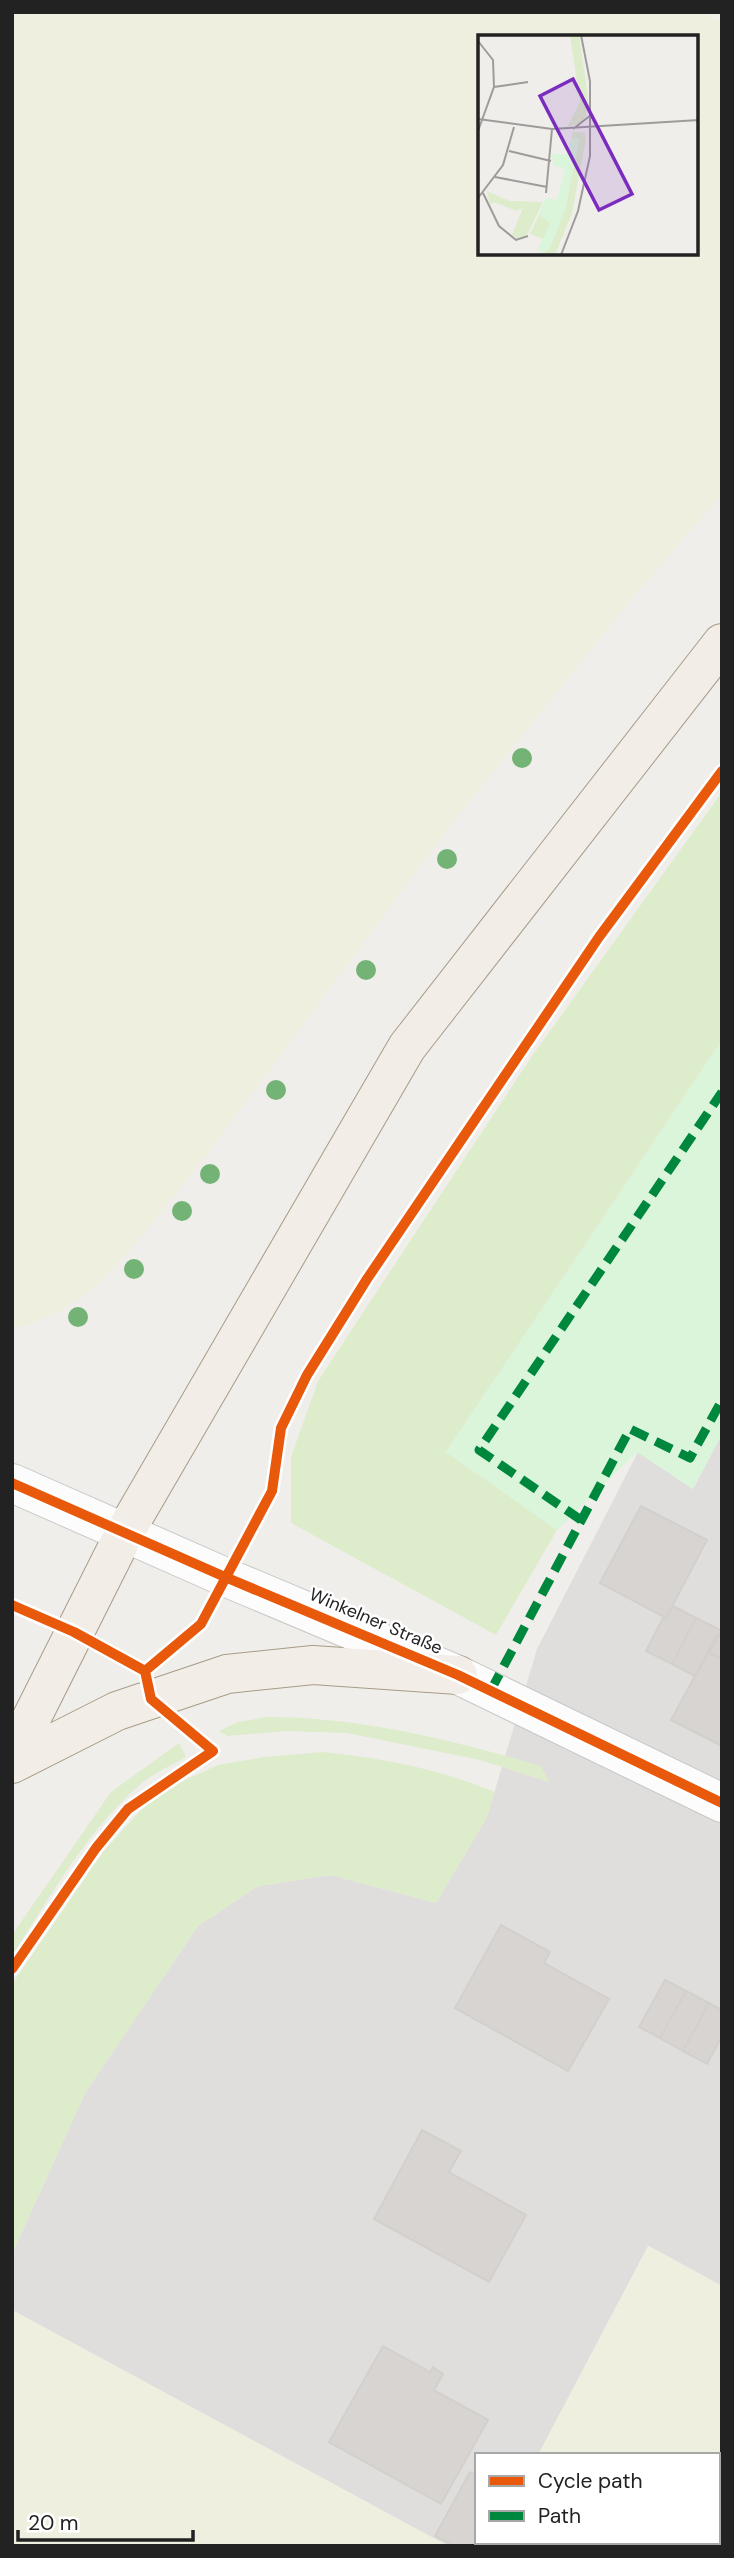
<svg xmlns="http://www.w3.org/2000/svg" width="734" height="2558" font-family="'DM Sans',sans-serif">
  <style>
    .residential { fill: #dfdedc }
    .farmland { fill: #efefdf; fill-rule: evenodd }
    .grass { fill: #ddeccb }
    .park { fill: #daf5da }
    .building { fill: #d7d4d2; stroke: #d3d0cc; stroke-width: 2 }
    .lines { fill: none; stroke-linecap: round; stroke-linejoin: round }
    .minor-casing { stroke: #c9c8c7; stroke-width: 40 }
    .major-casing { stroke: #a79c86; stroke-width: 40 }
    .minor { stroke: #fdfcfc; stroke-width: 38 }
    .major { stroke: #f3ede7; stroke-width: 38 }
    .quiet { stroke: #00873e; stroke-width: 9; stroke-dasharray: 18 9; stroke-linecap: butt }
    .cycleway-casing { stroke: #fff; stroke-width: 15 }
    .cycleway { stroke: #e8590c; stroke-width: 10 }
    .tree { fill: #73b476 }
    .labels { text-anchor: middle; stroke-width: 5; stroke-linejoin: round; paint-order: stroke }
    .street-label { font-size: 18px; fill: #222; stroke: #fff }
    .inset-road { fill: none; stroke: #9e9c9b; stroke-width: 2 }
    .view { fill: #7b2cbf; fill-opacity: 0.15; stroke: #7b2cbf; stroke-width: 3.5 }
    .inset-edge { fill: none; stroke: #222; stroke-width: 3.5 }
  </style>
  <rect width="100%" height="100%" fill="#f0eeeb"/>
  <path class="residential" d="M 722,1434 L 722,2286 L 648,2246 L 538,2455 L 477,2455 L 477,2542 L 492,2542 L 490,2546 L 448,2546 L 12,2310 L 12,2254 L 85,2093 L 198,1926 L 258,1886 L 331,1875 L 436,1903 L 487,1817 L 537,1649 L 638,1452 L 693,1489 Z"/>
  <path class="farmland" d="M 12,12 L 701,12 L 722,23 L 722,494 L 629,602 L 450,826 L 200,1164 L 128,1253 L 96,1287 L 59,1312 L 28,1325 L 12,1328 ZM 480,37 L 697,37 L 697,254 L 480,254 Z
    M 649,2246 L 722,2286 L 722,2546 L 490,2546 L 492,2542 L 718,2542 L 718,2455 L 538,2455 Z
    M 12,2310 L 448,2546 L 12,2546 Z"/>
  <path class="grass" d="M 722,792 L 722,1040 L 446,1452 L 557,1530 L 496,1635 L 291,1523 L 291,1457 L 318,1381 L 532,1056 Z
    M 267,1717 C 360,1717 453,1740 541,1766 L 549,1782 L 480,1760 L 347,1733 L 286,1731 L 227,1736 L 219,1731 L 238,1722 Z
    M 179,1743 L 186,1757 C 172,1765 156,1772 143,1782 C 89,1827 50,1897 12,1956 L 12,1935 L 111,1792 Z
    M 322,1752 C 383,1758 439,1769 495,1792 L 487,1817 L 436,1903 L 331,1875 L 258,1886 L 198,1926 L 85,2093 L 12,2254 L 12,1984 L 103,1852 L 142,1809 L 177,1784 L 218,1765 L 264,1757 Z"/>
  <path class="park" d="M 722,1040 L 722,1434 L 693,1489 L 637,1452 L 557,1530 L 446,1452 Z"/>
  <path class="building" d="M 641,1506 L 707,1540 L 666,1618 L 600,1583 Z
    M 673,1606 L 696,1618 L 672,1664 L 646,1651 L 664,1616 L 666,1618 Z
    M 696,1618 L 722,1631 L 695,1676 L 672,1664 Z
    M 717,1634 L 722,1636 L 722,1659 L 708,1652 Z
    M 708,1652 L 722,1659 L 722,1746 L 671,1720 Z
    M 501,1925 L 550,1952 L 544,1963 L 609,1999 L 568,2071 L 455,2008 Z
    M 665,1980 L 686,1991 L 660,2038 L 639,2027 Z
    M 686,1991 L 709,2003 L 683,2051 L 660,2038 Z
    M 709,2003 L 722,2010 L 722,2036 L 707,2064 L 683,2051 Z
    M 422,2130 L 461,2151 L 449,2172 L 526,2215 L 489,2282 L 374,2219 Z
    M 383,2346 L 430,2372 L 433,2367 L 443,2374 L 434,2390 L 488,2420 L 441,2504 L 329,2442 Z
    M 470,2472 L 477,2476 L 477,2542 L 489,2542 L 487,2546 L 454,2546 L 435,2536 Z"/>
  <g class="lines">
    <defs>
      <path id="minor" d="M 12,1483 L 225,1577 L 458,1675 L 722,1803"/>
      <path id="major" d="M 12,1757 L 125,1532 L 407,1047 L 722,643
        M 12,1764 L 117,1711 L 227,1674 L 313,1665 L 458,1675"/>
    </defs>
    <use href="#minor" class="minor-casing"/>
    <use href="#major" class="major-casing"/>
    <use href="#minor" class="minor"/>
    <use href="#major" class="major"/>
    <path class="quiet" d="M 581,1520 L 479,1450 L 722,1092
      M 491,1690 L 630,1429 L 690,1458 L 722,1400"/>
    <defs>
      <path id="cycleway" d="M 12,1483 L 225,1577 L 458,1675 L 722,1803
        M 12,1605 L 74,1632 L 145,1671
        M 12,1969 L 96,1848 L 128,1809 L 213,1751 L 151,1699 L 145,1671 L 201,1624 L 272,1491 L 281,1428 L 307,1375 L 367,1279 L 599,937 L 722,771"/>
    </defs>
    <use href="#cycleway" class="cycleway-casing"/>
    <use href="#cycleway" class="cycleway"/>
  </g>
  <g class="tree">
    <circle cx="522" cy="758" r="10"/>
    <circle cx="447" cy="859" r="10"/>
    <circle cx="366" cy="970" r="10"/>
    <circle cx="276" cy="1090" r="10"/>
    <circle cx="210" cy="1174" r="10"/>
    <circle cx="182" cy="1211" r="10"/>
    <circle cx="134" cy="1269" r="10"/>
    <circle cx="78" cy="1317" r="10"/>
  </g>
  <g class="labels">
    <g class="street-label">
      <text transform="translate(376 1621) rotate(23)" y="6">Winkelner Straße</text>
    </g>
  </g>
  <g transform="translate(478 35)">
    <rect width="220" height="220" fill="#f0eeeb"/>
    <path d="M 92,0 L 101,0 L 110,63 L 108,81 L 103,88 L 89,92 L 102,67 ZM 94,97 L 106,97 L 108,104 L 94,178 L 77,220 L 57,220 L 71,215 L 87,175 L 101,104 L 94,103 ZM 9,156 L 32,166 L 65,167 L 49,200 L 39,204 L 34,199 L 45,173 L 38,176 L 16,167 L 12,170 ZM 61,180 L 72,188 L 65,204 L 52,199 Z" fill="#ddeccb"/>
    <path d="M 94,103 L 101,104 L 87,175 L 71,215 L 59,217 L 72,188 L 61,180 L 68,163 L 79,165 L 87,134 L 75,130 L 74,119 L 88,119 Z" fill="#daf5da"/>
    <path class="inset-road" d="M 0,6 L 15,25 L 16,52M 0,84 L 74,94 L 221,85M 95,94 L 113,80M 0,96 L 16,52 L 50,47M 31,116 L 73,126M 17,142 L 69,152M 5,158 L 21,191 L 38,205 L 50,201M 68,158 L 74,94M 0,163 L 25,130 L 36,92M 83,220 L 100,176 L 112,121 L 112,46 L 103,0"/>
    <path class="view" d="M 95,44 L 154,159 L 121,175 L 62,61 Z"/>
    <rect width="220" height="220" class="inset-edge"/>
  </g>
  <rect width="734" height="2558" fill="none" stroke="#222222" stroke-width="28"/>
  <rect x="475" y="2453" width="245" height="91" fill="#ffffff" stroke="#a7a7a7" stroke-width="2"/>
  <rect x="489" y="2476" width="35" height="10" fill="#e8590c" stroke="#a7a7a7" stroke-width="2"/>
  <text x="538" y="2488" font-size="21" fill="#222222">Cycle path</text>
  <rect x="489" y="2511" width="35" height="10" fill="#00873e" stroke="#a7a7a7" stroke-width="2"/>
  <text x="538" y="2523" font-size="21" fill="#222222">Path</text>
  <path d="M18 2530v10h175v-10" fill="none" stroke="#222222" stroke-width="3.5"/>
  <text x="28" y="2530" font-size="21" fill="#222222" stroke="#ffffff" stroke-width="5" paint-order="stroke">20 m</text>
</svg>
